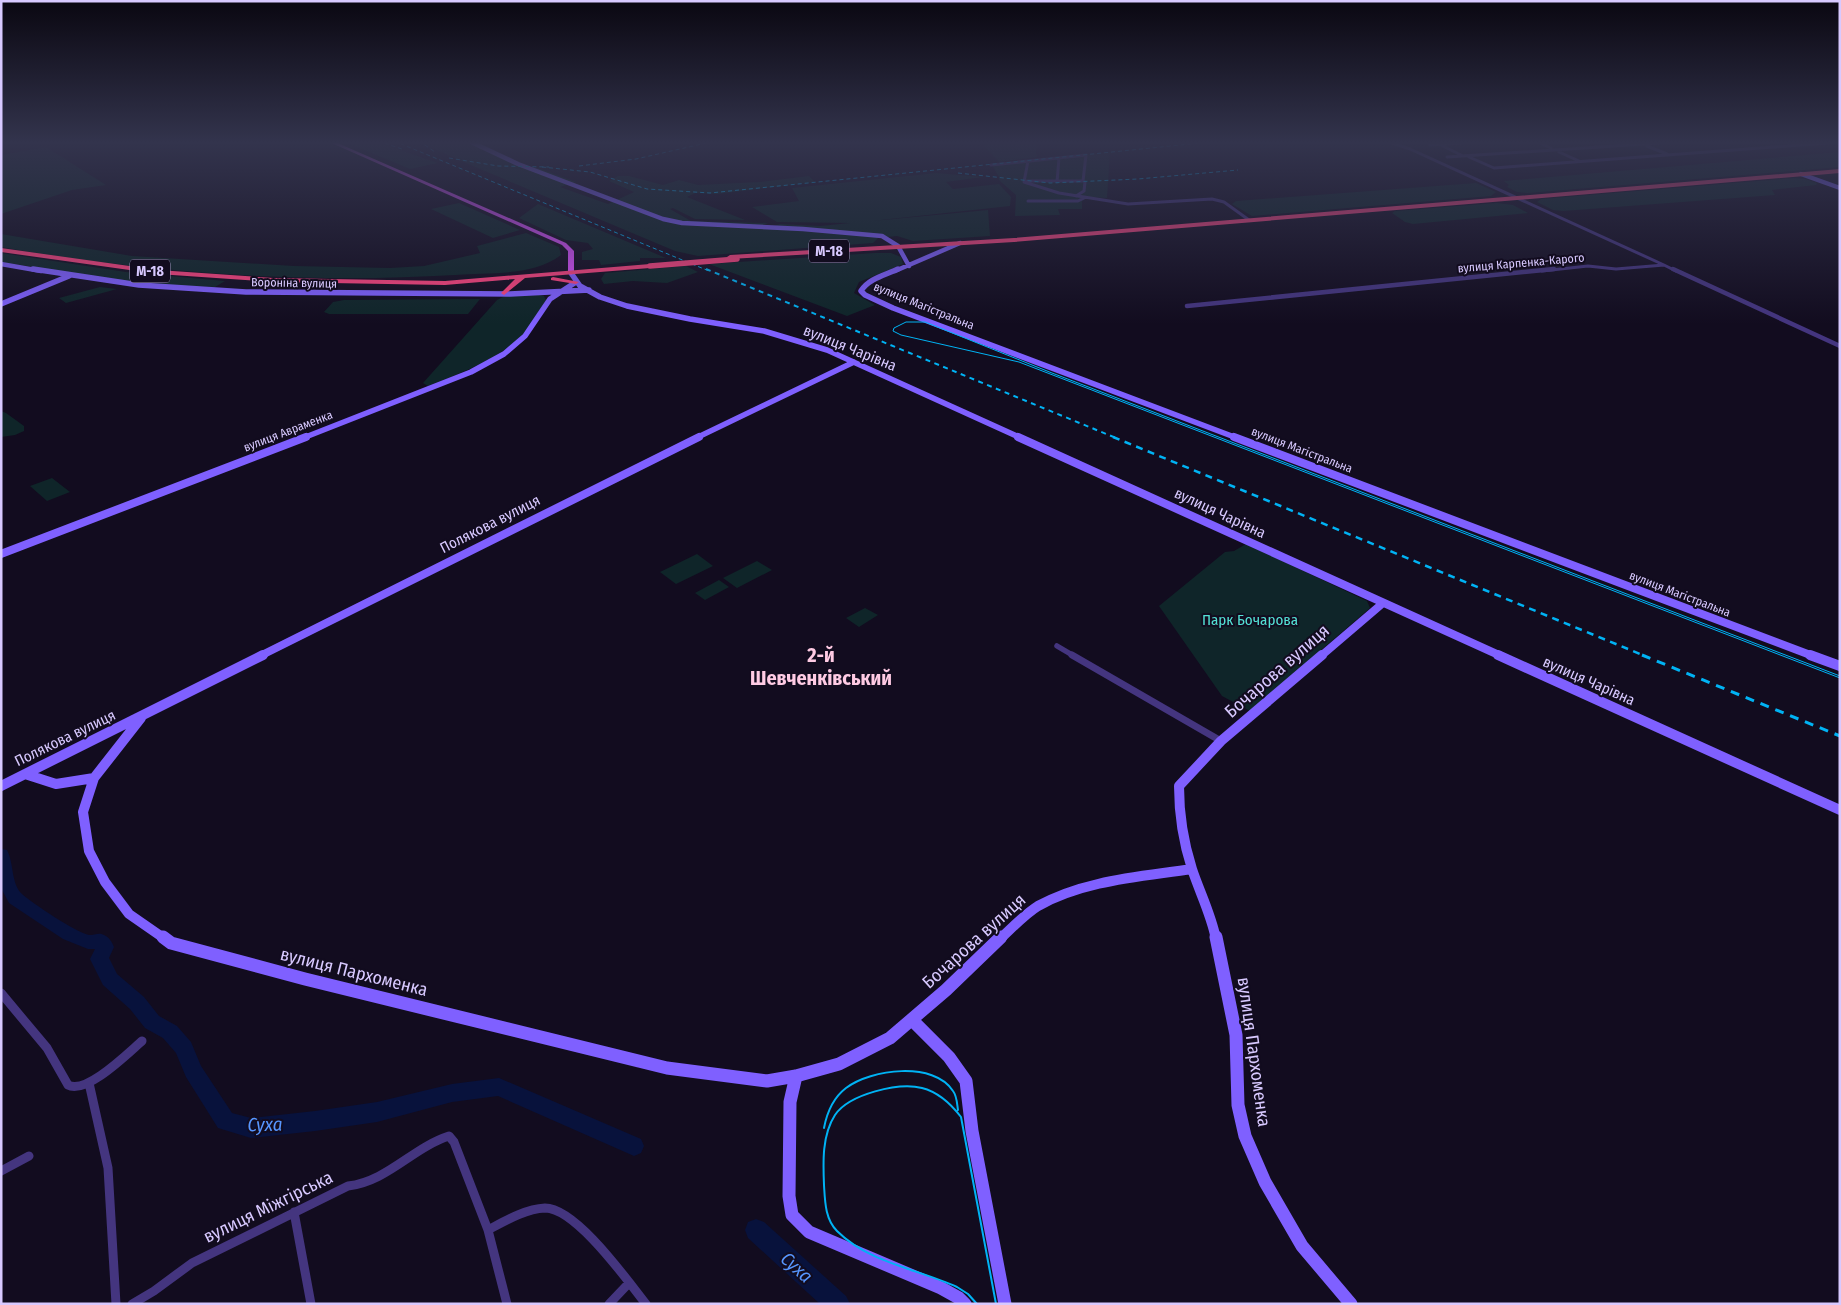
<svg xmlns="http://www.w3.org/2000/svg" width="1841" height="1305" font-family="'Fira Sans Condensed',sans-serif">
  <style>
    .green { fill: #0f2529 }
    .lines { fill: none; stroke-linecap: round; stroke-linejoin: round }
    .river { fill: #08123c; fill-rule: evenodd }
    .street-far4 { stroke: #44357f; stroke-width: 3 }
    .street-far3 { stroke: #44357f; stroke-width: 4.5 }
    .street-far2 { stroke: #44357f; stroke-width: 5.5 }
    .street-far1 { stroke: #44357f; stroke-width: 7 }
    .street { stroke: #44357f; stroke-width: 9 }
    .secondary-far4 { stroke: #7f60ff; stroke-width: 4.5 }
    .secondary-far3 { stroke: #7f60ff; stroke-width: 5.5 }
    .secondary-far2 { stroke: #7f60ff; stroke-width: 8 }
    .secondary-far1 { stroke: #7f60ff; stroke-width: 10 }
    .secondary { stroke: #7f60ff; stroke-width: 13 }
    .primary { fill: #db50ff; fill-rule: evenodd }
    .highway { fill: #ff447f; fill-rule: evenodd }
    .tram-far1 { stroke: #00b3f4; stroke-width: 1 }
    .tram { stroke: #00b3f4; stroke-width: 2 }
    .rail-far3 { stroke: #00b3f4; stroke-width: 1; stroke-dasharray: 4 3; stroke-linecap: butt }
    .rail-far2 { stroke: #00b3f4; stroke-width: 2; stroke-dasharray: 5 4.5; stroke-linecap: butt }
    .rail-far1 { stroke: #00b3f4; stroke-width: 2.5; stroke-dasharray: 7 5.5; stroke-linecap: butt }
    .rail { stroke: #00b3f4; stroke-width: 3; stroke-dasharray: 9 7; stroke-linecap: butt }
    .highway-bridge { stroke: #ff447f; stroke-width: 5.5 }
    .labels { text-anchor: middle; stroke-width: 4; stroke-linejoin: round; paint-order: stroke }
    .far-street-label { font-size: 12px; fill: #d8c9ff; stroke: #120c1f }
    .shield { fill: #120c1f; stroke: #9d90bc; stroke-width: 1 }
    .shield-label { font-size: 14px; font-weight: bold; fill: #d8c9ff }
    .street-label { font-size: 15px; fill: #d8c9ff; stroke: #120c1f }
    .park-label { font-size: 15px; fill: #53e1d5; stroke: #120c1f }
    .near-street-label { font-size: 18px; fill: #d8c9ff; stroke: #120c1f }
    .near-water-label { font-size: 19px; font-style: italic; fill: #5796ff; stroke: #120c1f }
    .district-label { font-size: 20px; font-weight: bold; fill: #ffcbe4; stroke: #120c1f }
  </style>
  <rect width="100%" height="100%" fill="#120c1f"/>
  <path class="green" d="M 343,141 L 374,141 L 438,163 L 410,169 Z
    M 422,141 L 469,141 L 530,169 L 538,168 L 576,182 L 560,187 L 608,204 L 634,192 L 609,181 L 618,176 L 629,176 L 663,185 L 679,180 L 698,185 L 759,182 L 809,176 L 815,182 L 717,194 L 695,193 L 687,197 L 745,220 L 695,219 L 673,208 L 670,209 L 691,221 L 768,223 L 761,226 L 772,227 L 780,224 L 820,226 L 850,223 L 777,222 L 752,207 L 799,201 L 792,188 L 936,173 L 983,177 L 946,182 L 953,189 L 999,184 L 1011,197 L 1010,206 L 872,221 L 988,210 L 990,236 L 913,241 L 897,236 L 878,238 L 873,243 L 698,256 L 675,251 L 473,166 L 430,147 Z
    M 987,141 L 1038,141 L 1036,152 L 1037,157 L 999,162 L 985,147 Z
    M 46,147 L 106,185 L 72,190 L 1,214 L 1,155 Z
    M 1110,152 L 1107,198 L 1087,197 L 1082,201 L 1082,209 L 1058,209 L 1060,215 L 1015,216 L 1016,195 L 999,180 L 999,177 L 992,165 Z
    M 1840,152 L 1840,167 L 1528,193 L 1517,192 L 1507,187 L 1509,185 L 1504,181 Z
    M 1794,178 L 1805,179 L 1817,183 L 1816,185 L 1772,190 L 1775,195 L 1563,211 L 1553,210 L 1537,202 L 1541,199 Z
    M 1476,183 L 1496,192 L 1491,196 L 1252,216 L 1232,204 L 1236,201 Z
    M 459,203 L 520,230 L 493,238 L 431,209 Z
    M 1497,203 L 1513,205 L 1528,213 L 1413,224 L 1405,222 L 1392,213 L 1395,211 Z
    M 538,204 L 666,258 L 640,258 L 640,261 L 601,265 L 599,260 L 582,260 L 582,252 L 593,249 L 588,243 L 566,240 L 519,218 Z
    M 526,233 L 559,247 L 561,255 C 532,277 490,272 455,275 C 303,284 151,273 1,247 L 1,234 L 132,256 L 294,266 L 390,268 L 424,266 L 480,253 L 477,246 Z
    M 1,253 L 126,272 L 225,281 L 215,287 L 153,285 L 1,262 Z
    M 875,253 L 891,253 L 901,257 L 903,264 L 859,282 L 854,293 L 875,305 L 847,316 L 709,264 Z
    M 686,266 L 698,272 L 667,283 L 633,281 L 604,284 L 601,279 L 605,273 Z
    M 100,287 L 117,289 L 66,303 L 59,298 Z
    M 539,295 L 544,296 L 546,300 C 538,312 530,328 520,338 C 494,361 461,373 428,386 L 423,383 L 497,300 L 505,296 Z
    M 480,299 L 468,314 L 329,314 L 324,312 L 333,302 L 344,300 Z
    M 1,411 L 6,413 L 24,426 L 24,431 L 15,435 L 1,437 Z
    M 52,478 L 70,492 L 47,501 L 30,486 Z
    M 1246,544 L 1367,601 L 1370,608 L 1250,711 L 1222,696 L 1159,606 L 1225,552 L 1234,551 Z
    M 697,554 L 713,566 L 676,584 L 660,572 Z
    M 757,561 L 772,570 L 737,588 L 723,578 Z
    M 719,580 L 729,587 L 705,600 L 695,593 Z
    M 865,608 L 878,615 L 859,627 L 846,618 Z"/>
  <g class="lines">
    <path class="river" d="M 1,849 L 7,850 C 14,863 11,884 22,894 C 32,903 77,933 89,935 C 95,935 99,932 104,935 C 109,937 112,942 114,947 L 109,958 L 117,974 L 144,997 L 159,1016 L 177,1026 L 191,1042 L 201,1066 L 232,1113 L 251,1118 L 315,1111 L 377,1102 L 452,1084 L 499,1078 L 641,1139 L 644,1146 L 641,1153 L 634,1156 L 498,1096 L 452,1102 L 377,1122 L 315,1131 L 251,1138 L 218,1128 L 186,1077 L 176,1053 L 163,1038 L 145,1028 L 130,1009 L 103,985 L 90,959 L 95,949 L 88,949 L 63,939 L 9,903 L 1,888 Z
      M 756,1219 L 764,1222 L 846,1296 L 850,1304 L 820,1304 L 748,1238 L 745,1230 L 748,1222 Z"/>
    <path class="street-far4" d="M 1387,141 L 1410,149 L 1664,265
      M 1535,141 L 1551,148
      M 1430,145 L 1490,141
      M 1441,145 L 1461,155
      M 1647,146 L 1667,154
      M 1559,152 L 1579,161
      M 1447,157 L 1689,141
      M 1469,157 L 1494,168 L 1840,142
      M 1028,161 L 1024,182 L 1059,193 L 1128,204 L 1212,199 L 1224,202 L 1249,220
      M 991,165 L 1086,155 L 1083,181 L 1026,181
      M 1057,182 L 1059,158
      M 1076,196 L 1084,191 L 1085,182
      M 1028,201 L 1078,201 L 1084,198
      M 1542,271 L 1588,266 L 1616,269 L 1664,265 L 1676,271"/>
    <path class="street-far3" d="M 1673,269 L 1840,346
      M 1187,306 L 1554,269"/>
    <path class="street-far2" d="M 1057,646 L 1074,656"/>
    <path class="street-far1" d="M 1072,655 L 1221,741"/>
    <path class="street" d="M 1,993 L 47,1048 L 68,1085 C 86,1095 128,1053 142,1041
      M 89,1083 L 108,1168 L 116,1304
      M 1,1171 L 29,1156
      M 294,1212 L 311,1304
      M 488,1230 C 505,1221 525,1209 545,1208 C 576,1208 627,1280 646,1304
      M 132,1304 L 154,1291 L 192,1263 L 348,1186 C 388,1181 412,1148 449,1136 L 454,1142 L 488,1230 L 507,1304
      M 609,1304 L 629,1283"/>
    <path class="secondary-far4" d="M 469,141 L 518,164 L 663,219 L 682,223 L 803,229 L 882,236 L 898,246 L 909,266
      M 1801,174 L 1840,188
      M 1,264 L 41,271
      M 895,271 L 960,243"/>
    <path class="secondary-far3" d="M 33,269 L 139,285 L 246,292 L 510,294 L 589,290
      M 898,269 C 885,275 868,279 861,291 L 865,295 L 893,308 L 1237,438
      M 571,273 L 580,286 L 600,297 L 627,306 L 690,319 L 764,331 L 827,350 L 1021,438
      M 1,304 L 69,276
      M 303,438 L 471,372 L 504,354 L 525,336 L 550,299 L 576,282
      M 696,438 L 854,362"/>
    <path class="secondary-far2" d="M 1018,437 L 1501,656
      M 1234,437 L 1813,656
      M 1,554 L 306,437
      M 260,656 L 699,437
      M 1321,656 L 1383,603"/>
    <path class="secondary-far1" d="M 1498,655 L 1840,810
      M 1810,655 L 1840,666
      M 25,774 L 56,784 L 94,778 L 83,812 L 89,851 L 105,882 L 129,914 L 165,939
      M 94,778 L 141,718
      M 1,786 L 263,655
      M 1000,939 C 1012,928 1025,914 1038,906 C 1085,880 1140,877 1192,869
      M 1216,939 C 1211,914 1200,893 1192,869 C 1183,841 1179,816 1179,786 L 1221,741 L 1322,655"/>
    <path class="secondary" d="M 163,937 L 171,943 L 305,979 L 667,1068 L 767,1081 L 796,1076 L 839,1064 L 890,1038 L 946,990 L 1001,937
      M 1216,937 L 1236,1035 L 1238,1105 L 1245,1136 L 1265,1182 L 1302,1246 L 1351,1304
      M 912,1020 L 949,1057 L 966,1081 L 972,1131 L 1005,1304
      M 796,1076 L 790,1102 L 789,1196 L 792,1215 L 809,1232 L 941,1288 L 959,1298 L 965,1304"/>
    <path class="primary" d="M 327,141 L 333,141 L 566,243 L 574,251 L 574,273 L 571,275 L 568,273 L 568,251 L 562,245 Z"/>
    <path class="highway" d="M 1840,169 L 1840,173 L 1014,242 L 730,259 L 727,257 L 730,255 L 1014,238 Z
      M 1,248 L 158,270 L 273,278 L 445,281 L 650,264 L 653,266 L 650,268 L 525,278 L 504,295 L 501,293 L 515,279 L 445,285 L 273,282 L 158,274 L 1,252 Z
      M 553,277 L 579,282 L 576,284 L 551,280 L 551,278 Z"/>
    <path class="tram-far1" d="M 1840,676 L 1052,373 L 925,322 L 906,322 L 894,328 L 893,331 L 901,335 L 1019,362 L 1840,678"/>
    <path class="tram" d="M 824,1128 C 827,1112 833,1098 846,1088 C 871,1069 934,1061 953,1091 C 957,1096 957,1104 958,1110
      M 977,1304 L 968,1294 L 957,1287 C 918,1269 869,1263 837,1231 C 825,1219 825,1201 824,1185 C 823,1162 822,1135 835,1115 C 849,1094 899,1082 922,1088 C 938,1092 951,1104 961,1117 L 996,1304"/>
    <path class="rail-far3" d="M 378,141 L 402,149
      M 394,141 L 709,271
      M 419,141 L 435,152
      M 449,158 L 498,166 L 549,167
      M 579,166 L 636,159 L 715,141
      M 542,167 L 590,172 L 647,189 L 710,193 L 1200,143
      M 958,173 L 1050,183 L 1138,179 L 1238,170"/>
    <path class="rail-far2" d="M 706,269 L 1116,438"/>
    <path class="rail-far1" d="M 1113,437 L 1645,656"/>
    <path class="rail" d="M 1642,655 L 1840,736"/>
    <path class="highway-bridge" d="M 650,266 L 737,259"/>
  </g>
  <linearGradient id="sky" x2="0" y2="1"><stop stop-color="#0a0711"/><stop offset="0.44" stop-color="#33344d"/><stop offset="1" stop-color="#33344d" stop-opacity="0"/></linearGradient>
  <rect width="1841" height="324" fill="url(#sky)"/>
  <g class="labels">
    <g class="far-street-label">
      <text transform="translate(1521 263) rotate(-5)" y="4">вулиця Карпенка-Карого</text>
      <text transform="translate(294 283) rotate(1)" y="4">Вороніна вулиця</text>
      <text transform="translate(924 306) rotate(22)" y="4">вулиця Магістральна</text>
      <text transform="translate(288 431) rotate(-21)" y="4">вулиця Авраменка</text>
      <text transform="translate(1302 450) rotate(21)" y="4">вулиця Магістральна</text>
      <text transform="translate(1680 594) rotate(21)" y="4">вулиця Магістральна</text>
    </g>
    <g class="shield">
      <rect x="809" y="239.5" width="40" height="23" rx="4"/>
      <rect x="130" y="259.5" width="40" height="23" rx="4"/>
    </g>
    <g class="shield-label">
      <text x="829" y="256">М-18</text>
      <text x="150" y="276">М-18</text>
    </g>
    <g class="street-label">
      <text transform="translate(850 348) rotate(22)" y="5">вулиця Чарівна</text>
      <text transform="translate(1220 513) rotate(25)" y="5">вулиця Чарівна</text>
      <text transform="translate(490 524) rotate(-27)" y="5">Полякова вулиця</text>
      <text transform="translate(1589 681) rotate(24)" y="5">вулиця Чарівна</text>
      <text transform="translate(65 738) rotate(-26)" y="5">Полякова вулиця</text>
    </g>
    <g class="park-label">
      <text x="1250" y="625">Парк Бочарова</text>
    </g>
    <g class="near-street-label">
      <text transform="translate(1277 671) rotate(-41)" y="6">Бочарова вулиця</text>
      <text transform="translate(974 941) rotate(-42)" y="6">Бочарова вулиця</text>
      <text transform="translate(354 972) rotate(14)" y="6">вулиця Пархоменка</text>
      <text transform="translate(1254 1052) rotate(82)" y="6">вулиця Пархоменка</text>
      <text transform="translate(268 1207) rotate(-26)" y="6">вулиця Міжгірська</text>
    </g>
    <g class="near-water-label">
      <text transform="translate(265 1124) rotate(-1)" y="7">Суха</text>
      <text transform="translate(797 1267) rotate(42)" y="7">Суха</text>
    </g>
    <g class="district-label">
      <text x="821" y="662">2-й<tspan x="821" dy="23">Шевченківський</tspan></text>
    </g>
  </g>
  <rect width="1841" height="1305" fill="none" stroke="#d8c9ff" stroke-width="5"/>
</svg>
